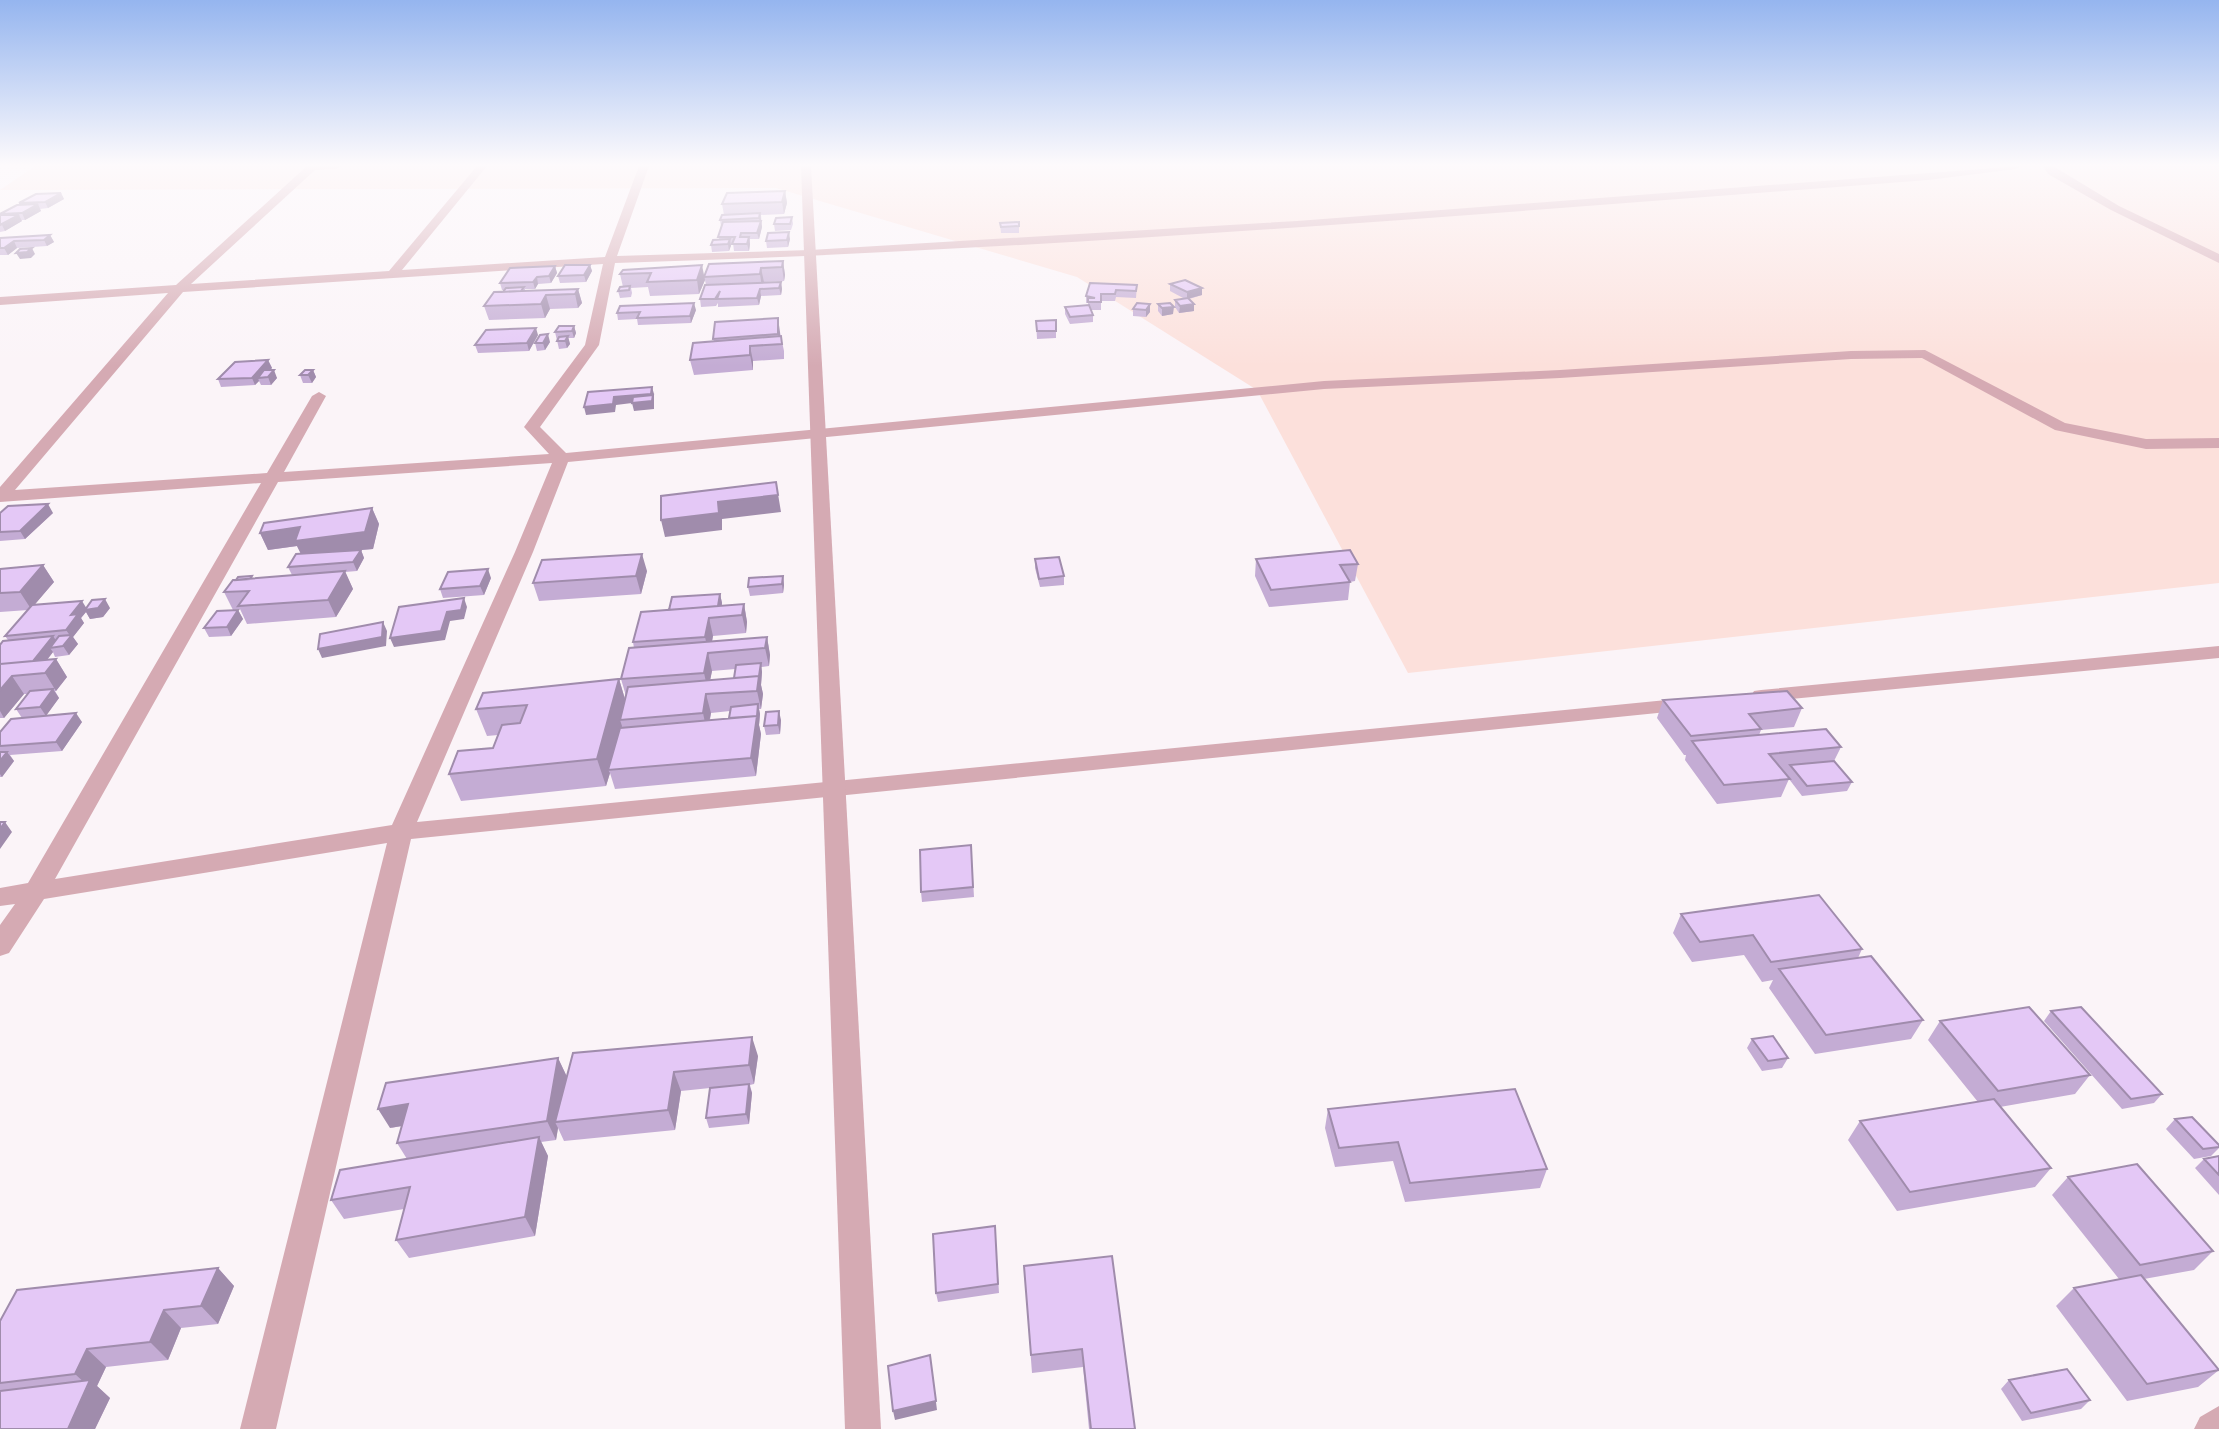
<svg xmlns="http://www.w3.org/2000/svg" width="2219" height="1429" font-family="Jost,sans-serif">
  <style>
    .green { fill: #fce0db }
    .lines { fill: none; stroke-linecap: round; stroke-linejoin: round }
    .minor { fill: #d5aab3; fill-rule: evenodd }
    .tertiary { fill: #d5aab3; fill-rule: evenodd }
    .wall { fill: #c4acd4; fill-rule: evenodd }
    .shaded-wall { fill: #a08cac }
    .building { fill: #e4c8f6; stroke: #a08cac; stroke-width: 2 }
  </style>
  <rect width="100%" height="100%" fill="#fbf4f8"/>
  <path class="green" d="M 35,166 L 2219,166 L 2219,583 L 1408,673 L 1257,390 L 1077,277 L 776,188 L 0,190 Z"/>
  <g class="lines">
    <path class="minor" d="M 307,166 L 341,166 L 336,169 L 315,170 L 191,284 L 389,271 L 477,166 L 487,166 L 402,270 L 605,257 L 639,166 L 649,166 L 617,256 L 810,250 L 1297,221 L 2021,166 L 2016,169 L 1928,180 C 1491,213 1054,250 615,263 L 599,345 L 540,427 L 566,453 L 1324,381 L 1560,370 L 1851,351 L 1925,350 L 2065,423 L 2146,439 L 2219,438 L 2219,448 L 2146,449 L 2055,430 L 1922,358 L 1851,359 L 1560,378 L 1324,389 L 568,462 L 533,552 L 417,822 L 1687,698 L 1694,699 L 1697,704 L 1694,709 L 1687,710 L 411,839 L 276,1429 L 240,1429 L 387,843 L 44,899 L 9,953 L 0,956 L 0,925 L 15,904 L 0,906 L 0,888 L 28,883 L 261,483 L 0,502 L 0,487 L 168,293 L 0,305 L 0,297 L 176,285 ZM 603,264 L 585,345 L 524,427 L 549,454 L 284,472 L 326,396 L 319,392 L 312,396 L 267,473 L 15,490 L 183,292 ZM 552,463 L 515,552 L 392,825 L 55,879 L 278,482 Z
      M 2043,166 L 2053,166 L 2119,206 L 2219,254 L 2219,263 L 2111,210 L 2048,174 Z
      M 2219,646 L 2219,658 L 1761,702 L 1754,701 L 1751,696 L 1754,691 L 1761,690 Z
      M 2219,1406 L 2219,1429 L 2194,1429 L 2200,1417 Z"/>
    <path class="tertiary" d="M 801,166 L 811,166 L 881,1429 L 845,1429 Z"/>
  </g>
  <path class="wall" d="M 785,191 L 787,203 L 784,214 L 761,215 L 762,227 L 759,239 L 750,239 L 750,244 L 749,251 L 734,251 L 733,243 L 731,244 L 729,251 L 712,252 L 711,245 L 719,239 L 721,226 L 720,220 L 724,215 L 722,204 Z
    M 61,193 L 64,199 L 48,208 L 40,209 L 41,211 L 25,220 L 21,220 L 22,221 L 5,231 L 0,232 L 0,214 L 21,205 L 19,203 Z
    M 792,217 L 793,224 L 791,230 L 775,231 L 774,224 Z
    M 1019,222 L 1019,233 L 1001,233 L 1000,223 Z
    M 50,235 L 54,242 L 47,246 L 17,248 L 8,255 L 0,255 L 0,238 Z
    M 790,239 L 788,247 L 767,248 L 766,241 Z
    M 783,261 L 785,275 L 784,281 L 764,282 L 763,283 L 781,282 L 782,289 L 781,295 L 761,296 L 759,305 L 718,307 L 718,303 L 716,306 L 701,307 L 700,299 L 706,285 L 705,280 L 699,294 L 650,296 L 648,287 L 631,288 L 632,293 L 631,297 L 620,298 L 618,291 L 623,287 L 620,274 L 623,270 L 704,276 Z
    M 590,265 L 592,271 L 586,282 L 560,283 L 558,276 Z
    M 555,266 L 557,273 L 551,283 L 538,284 L 535,289 L 525,289 L 525,291 L 578,289 L 582,303 L 578,308 L 550,309 L 545,318 L 489,320 L 484,306 L 504,290 L 502,290 L 500,283 Z
    M 1170,284 L 1202,295 L 1189,299 L 1194,311 L 1179,313 L 1175,307 L 1175,300 L 1185,299 L 1170,291 Z
    M 1137,285 L 1136,298 L 1116,297 L 1115,301 L 1101,301 L 1101,310 L 1091,310 L 1093,315 L 1093,322 L 1070,324 L 1065,314 L 1065,307 L 1088,305 L 1088,303 L 1086,303 L 1086,296 Z
    M 1150,304 L 1150,312 L 1146,317 L 1133,316 L 1133,309 Z
    M 1158,304 L 1173,314 L 1162,316 L 1158,311 Z
    M 696,310 L 691,323 L 638,325 L 637,319 L 618,320 L 617,313 Z
    M 1056,320 L 1056,338 L 1037,339 L 1036,321 Z
    M 574,326 L 576,333 L 574,338 L 568,338 L 570,344 L 567,348 L 559,349 L 555,332 Z
    M 780,332 L 784,351 L 784,359 L 753,361 L 753,370 L 694,375 L 690,360 L 714,341 L 713,339 Z
    M 538,335 L 529,351 L 478,353 L 475,345 Z
    M 550,342 L 545,350 L 537,351 L 535,343 Z
    M 268,360 L 272,368 L 270,370 L 277,378 L 271,385 L 261,385 L 259,381 L 255,385 L 221,387 L 218,379 Z
    M 313,370 L 316,377 L 312,383 L 303,383 L 300,375 Z
    M 372,508 L 379,524 L 373,549 L 361,550 L 364,558 L 357,571 L 345,572 L 353,589 L 336,617 L 247,624 L 240,609 L 233,610 L 224,592 L 254,579 L 292,575 L 288,567 L 301,554 L 297,546 L 268,550 L 260,533 Z
    M 0,513 L 53,513 L 25,539 L 0,541 Z
    M 1035,559 L 1064,576 L 1064,585 L 1040,587 L 1035,568 Z
    M 1256,559 L 1358,564 L 1355,581 L 1350,582 L 1348,600 L 1269,607 L 1255,576 Z
    M 43,565 L 54,582 L 34,605 L 110,608 L 103,617 L 90,619 L 86,612 L 81,618 L 84,623 L 73,637 L 78,644 L 69,655 L 55,657 L 53,652 L 47,660 L 56,659 L 67,677 L 56,691 L 55,691 L 59,698 L 46,715 L 82,722 L 62,751 L 10,755 L 14,761 L 2,777 L 0,777 L 0,732 L 22,718 L 16,709 L 28,694 L 24,694 L 4,718 L 0,718 L 0,645 L 8,640 L 5,636 L 28,610 L 0,612 L 0,569 Z
    M 647,571 L 641,594 L 539,601 L 533,583 Z
    M 783,576 L 784,585 L 783,593 L 750,596 L 748,587 Z
    M 491,578 L 484,595 L 443,598 L 440,589 Z
    M 720,594 L 722,603 L 722,606 L 744,604 L 747,622 L 746,633 L 713,636 L 712,642 L 767,637 L 770,655 L 769,666 L 761,667 L 762,672 L 761,685 L 763,694 L 761,709 L 759,709 L 760,714 L 759,725 L 761,734 L 756,776 L 615,789 L 610,773 L 606,786 L 461,801 L 449,774 L 493,748 L 498,735 L 487,736 L 476,709 L 619,679 L 625,699 L 626,696 L 621,679 L 634,648 L 633,642 L 669,610 ZM 735,669 L 734,678 L 710,680 L 712,671 ZM 730,711 L 729,718 L 710,720 L 711,713 Z
    M 238,610 L 243,619 L 231,636 L 209,637 L 204,628 Z
    M 1663,700 L 1802,708 L 1794,727 L 1761,730 L 1759,735 L 1841,747 L 1834,761 L 1852,782 L 1847,791 L 1802,796 L 1789,779 L 1781,797 L 1717,804 L 1685,760 L 1686,755 L 1684,755 L 1657,718 Z
    M 781,720 L 780,734 L 766,735 L 764,726 Z
    M 971,845 L 974,897 L 922,902 L 921,892 Z
    M 1681,914 L 1862,949 L 1858,958 L 1923,1020 L 1911,1039 L 1815,1054 L 1769,988 L 1773,980 L 1762,982 L 1744,955 L 1692,962 L 1673,933 Z
    M 2051,1011 L 2162,1094 L 2154,1103 L 2122,1109 L 2044,1021 Z
    M 1940,1021 L 2090,1075 L 2075,1094 L 2000,1107 L 2051,1168 L 2035,1187 L 1897,1211 L 1848,1140 L 1860,1121 L 1978,1102 L 1928,1040 Z
    M 1752,1039 L 1788,1058 L 1782,1068 L 1762,1071 L 1747,1048 Z
    M 758,1056 L 754,1084 L 750,1085 L 752,1093 L 749,1124 L 709,1128 L 706,1118 L 710,1088 L 681,1091 L 675,1130 L 564,1141 L 558,1128 L 556,1140 L 541,1142 L 548,1156 L 535,1236 L 409,1258 L 396,1240 L 404,1209 L 344,1219 L 331,1200 L 407,1159 L 397,1143 L 402,1126 L 390,1128 L 558,1058 L 567,1077 Z
    M 1328,1109 L 1547,1169 L 1540,1188 L 1405,1202 L 1393,1161 L 1335,1167 L 1325,1128 Z
    M 2175,1119 L 2219,1145 L 2219,1148 L 2211,1156 L 2194,1159 L 2166,1129 Z
    M 2219,1156 L 2219,1195 L 2195,1168 L 2204,1159 Z
    M 2068,1177 L 2213,1251 L 2194,1270 L 2144,1279 L 2219,1370 L 2198,1387 L 2127,1401 L 2056,1306 L 2074,1288 L 2119,1279 L 2052,1195 Z
    M 995,1226 L 999,1293 L 938,1302 L 936,1293 Z
    M 1112,1256 L 1135,1429 L 1089,1429 L 1083,1367 L 1032,1373 L 1024,1266 Z
    M 218,1268 L 234,1286 L 218,1324 L 181,1328 L 168,1360 L 106,1367 L 97,1386 L 110,1398 L 95,1429 L 0,1429 L 0,1321 Z
    M 2009,1380 L 2090,1400 L 2081,1409 L 2022,1421 L 2001,1389 Z"/>
  <path class="shaded-wall" d="M 785,191 L 787,203 L 784,214 L 782,202 Z
    M 61,193 L 64,199 L 48,208 L 45,202 Z
    M 38,204 L 41,211 L 25,220 L 22,213 Z
    M 760,213 L 762,227 L 759,239 L 757,233 L 760,225 L 759,218 Z
    M 19,215 L 22,221 L 5,231 L 2,225 Z
    M 789,232 L 790,239 L 788,247 L 787,240 Z
    M 50,235 L 54,242 L 47,246 L 44,240 Z
    M 749,237 L 750,244 L 749,251 L 747,244 Z
    M 730,239 L 731,246 L 729,251 L 728,244 Z
    M 14,241 L 17,248 L 8,255 L 4,248 Z
    M 32,248 L 35,254 L 31,258 L 20,259 L 16,253 Z
    M 783,261 L 785,275 L 784,281 L 782,267 Z
    M 590,265 L 592,271 L 586,282 L 584,275 Z
    M 702,265 L 705,280 L 699,294 L 697,280 Z
    M 555,266 L 557,273 L 551,283 L 549,276 Z
    M 761,268 L 764,282 L 762,288 L 760,274 Z
    M 537,277 L 538,284 L 535,289 L 533,282 Z
    M 781,282 L 782,289 L 781,295 L 779,288 Z
    M 1202,288 L 1202,295 L 1187,299 L 1187,292 Z
    M 578,289 L 582,303 L 578,308 L 575,294 Z
    M 760,289 L 761,296 L 759,305 L 757,298 Z
    M 546,295 L 550,309 L 545,318 L 541,304 Z
    M 694,303 L 696,310 L 691,323 L 690,316 Z
    M 1150,304 L 1150,312 L 1146,317 L 1146,310 Z
    M 1194,304 L 1194,311 L 1179,313 L 1180,306 Z
    M 1174,307 L 1173,314 L 1162,316 L 1162,308 Z
    M 778,318 L 780,332 L 780,344 L 778,334 Z
    M 574,326 L 576,333 L 574,338 L 572,331 Z
    M 536,328 L 538,335 L 529,351 L 527,343 Z
    M 548,334 L 550,342 L 545,350 L 543,343 Z
    M 568,336 L 570,344 L 567,348 L 565,341 Z
    M 750,346 L 753,361 L 753,370 L 750,355 Z
    M 268,360 L 272,368 L 263,377 L 258,378 L 259,381 L 255,385 L 252,378 Z
    M 274,370 L 277,378 L 271,385 L 268,377 Z
    M 313,370 L 316,377 L 312,383 L 308,375 Z
    M 652,387 L 654,394 L 654,409 L 634,411 L 632,403 L 616,405 L 615,412 L 586,415 L 584,407 L 614,397 Z
    M 776,482 L 781,512 L 722,519 L 722,530 L 665,537 L 661,520 L 718,502 Z
    M 48,504 L 53,513 L 25,539 L 20,531 Z
    M 372,508 L 379,524 L 373,549 L 361,550 L 364,558 L 357,571 L 353,562 L 303,558 L 297,546 L 268,550 L 260,533 Z
    M 642,554 L 647,571 L 641,594 L 636,576 Z
    M 43,565 L 54,582 L 31,609 L 20,592 Z
    M 488,569 L 491,578 L 484,595 L 480,586 Z
    M 345,571 L 353,589 L 336,617 L 328,600 Z
    M 783,576 L 784,585 L 783,593 L 782,584 Z
    M 720,594 L 722,603 L 720,617 L 717,611 Z
    M 464,598 L 467,607 L 464,619 L 450,621 L 445,640 L 394,647 L 390,638 L 447,612 Z
    M 105,599 L 110,608 L 103,617 L 90,619 L 86,612 L 81,618 L 84,623 L 73,637 L 78,644 L 69,655 L 63,646 L 71,637 L 66,630 L 71,615 L 82,601 L 87,609 Z
    M 744,604 L 747,622 L 746,633 L 742,615 Z
    M 238,610 L 243,619 L 231,636 L 227,627 Z
    M 709,618 L 713,636 L 709,655 L 705,637 Z
    M 383,622 L 387,631 L 386,646 L 322,658 L 318,649 Z
    M 53,636 L 59,645 L 50,648 L 53,652 L 36,674 L 27,669 Z
    M 767,637 L 770,655 L 769,666 L 765,648 Z
    M 708,653 L 712,671 L 708,691 L 704,673 Z
    M 56,659 L 67,677 L 56,691 L 45,673 Z
    M 761,663 L 762,672 L 761,685 L 763,694 L 761,709 L 757,691 Z
    M 12,676 L 24,694 L 4,718 L 0,711 L 0,690 Z
    M 619,679 L 627,706 L 620,720 L 622,726 L 610,770 L 608,770 L 610,773 L 606,786 L 597,759 Z
    M 53,689 L 59,698 L 46,716 L 40,707 Z
    M 706,694 L 711,713 L 707,732 L 703,713 Z
    M 758,704 L 760,714 L 759,725 L 761,734 L 756,776 L 751,758 Z
    M 779,711 L 781,720 L 780,734 L 778,725 Z
    M 76,713 L 82,722 L 62,751 L 56,742 Z
    M 7,752 L 14,761 L 2,777 L 0,774 L 0,761 Z
    M 5,822 L 12,832 L 0,849 L 0,829 Z
    M 752,1037 L 758,1056 L 754,1084 L 749,1065 Z
    M 558,1058 L 567,1077 L 555,1122 L 558,1128 L 556,1140 L 547,1121 Z
    M 674,1072 L 681,1091 L 675,1130 L 668,1110 Z
    M 749,1084 L 752,1093 L 749,1124 L 746,1114 Z
    M 408,1104 L 419,1123 L 390,1128 L 378,1109 Z
    M 539,1137 L 548,1156 L 535,1236 L 525,1217 Z
    M 218,1268 L 234,1286 L 218,1324 L 201,1306 Z
    M 164,1310 L 181,1328 L 168,1360 L 150,1342 Z
    M 87,1349 L 106,1367 L 97,1386 L 110,1398 L 95,1429 L 68,1429 L 88,1386 L 75,1374 Z
    M 930,1355 L 937,1410 L 895,1420 L 893,1411 Z"/>
  <path class="building" d="M 785,191 L 782,202 L 722,204 L 727,193 Z
    M 61,193 L 45,202 L 19,203 L 36,194 Z
    M 38,204 L 22,213 L 0,214 L 17,205 Z
    M 760,213 L 759,218 L 720,220 L 722,215 Z
    M 0,215 L 19,215 L 0,225 Z
    M 792,217 L 790,224 L 774,224 L 776,218 Z
    M 761,221 L 757,233 L 741,233 L 740,237 L 749,237 L 747,244 L 732,244 L 735,237 L 718,237 L 723,222 Z
    M 1019,222 L 1019,226 L 1001,227 L 1000,223 Z
    M 789,232 L 787,240 L 766,241 L 768,233 Z
    M 50,235 L 44,240 L 14,241 L 4,248 L 0,248 L 0,238 Z
    M 730,239 L 728,244 L 711,245 L 713,240 Z
    M 32,248 L 27,252 L 16,253 L 20,249 Z
    M 783,261 L 782,267 L 761,268 L 760,274 L 704,277 L 709,264 Z
    M 565,265 L 590,265 L 584,275 L 558,276 Z
    M 702,265 L 697,280 L 647,282 L 651,273 L 620,274 L 623,270 Z
    M 555,266 L 549,276 L 537,277 L 533,282 L 500,283 L 510,268 Z
    M 1185,280 L 1202,288 L 1187,292 L 1170,284 Z
    M 781,282 L 779,288 L 760,289 L 757,298 L 717,299 L 720,291 L 715,299 L 700,299 L 705,285 Z
    M 1090,283 L 1137,285 L 1136,291 L 1116,290 L 1115,294 L 1101,294 L 1101,302 L 1088,302 L 1088,298 L 1095,298 L 1086,296 Z
    M 630,286 L 629,290 L 618,291 L 620,287 Z
    M 524,287 L 521,291 L 503,292 L 506,288 Z
    M 578,289 L 575,294 L 546,295 L 541,304 L 484,306 L 494,292 Z
    M 1188,298 L 1194,304 L 1180,306 L 1175,300 Z
    M 694,303 L 690,316 L 637,318 L 640,312 L 617,313 L 620,306 Z
    M 1137,303 L 1150,304 L 1146,310 L 1133,309 Z
    M 1170,303 L 1174,307 L 1162,308 L 1158,304 Z
    M 1089,305 L 1093,315 L 1070,317 L 1065,307 Z
    M 778,318 L 778,334 L 713,339 L 715,322 Z
    M 1056,320 L 1056,331 L 1037,331 L 1036,321 Z
    M 559,326 L 574,326 L 572,331 L 555,332 Z
    M 536,328 L 527,343 L 475,345 L 486,330 Z
    M 548,334 L 543,343 L 535,343 L 540,335 Z
    M 568,336 L 565,341 L 557,341 L 559,337 Z
    M 781,336 L 782,344 L 750,346 L 750,355 L 690,360 L 693,343 Z
    M 268,360 L 252,378 L 218,379 L 235,362 Z
    M 264,370 L 274,370 L 268,377 L 258,378 Z
    M 305,370 L 313,370 L 308,375 L 300,375 Z
    M 652,387 L 651,394 L 614,397 L 613,404 L 584,407 L 588,392 Z
    M 653,395 L 652,401 L 632,403 L 633,397 Z
    M 776,482 L 778,495 L 718,502 L 719,513 L 661,520 L 661,496 Z
    M 48,504 L 20,531 L 0,532 L 0,513 L 8,506 Z
    M 372,508 L 365,532 L 295,541 L 300,527 L 260,533 L 264,523 Z
    M 361,550 L 353,562 L 288,567 L 296,554 Z
    M 1350,550 L 1358,564 L 1340,565 L 1350,582 L 1271,590 L 1256,559 Z
    M 642,554 L 636,576 L 533,583 L 542,560 Z
    M 1059,557 L 1064,576 L 1039,579 L 1035,559 Z
    M 43,565 L 20,592 L 0,593 L 0,569 Z
    M 488,569 L 480,586 L 440,589 L 448,572 Z
    M 345,571 L 328,600 L 238,606 L 249,591 L 224,592 L 233,580 Z
    M 252,576 L 250,579 L 236,580 L 238,577 Z
    M 783,576 L 782,584 L 748,587 L 749,578 Z
    M 720,594 L 718,606 L 669,610 L 672,597 Z
    M 464,598 L 461,610 L 447,612 L 441,631 L 390,638 L 399,607 Z
    M 105,599 L 98,608 L 85,610 L 92,600 Z
    M 82,601 L 71,615 L 78,614 L 66,630 L 5,636 L 32,605 Z
    M 744,604 L 742,615 L 709,618 L 705,637 L 633,642 L 641,612 Z
    M 238,610 L 227,627 L 204,628 L 217,611 Z
    M 383,622 L 382,637 L 318,649 L 320,634 Z
    M 72,635 L 63,646 L 50,648 L 59,636 Z
    M 53,636 L 33,661 L 0,664 L 0,645 L 3,641 Z
    M 767,637 L 765,648 L 708,653 L 704,673 L 621,679 L 629,648 Z
    M 56,659 L 45,673 L 12,676 L 0,690 L 0,664 Z
    M 761,663 L 759,676 L 734,678 L 736,665 Z
    M 759,676 L 757,691 L 706,694 L 703,713 L 620,720 L 628,687 Z
    M 619,679 L 597,759 L 449,774 L 458,751 L 493,748 L 502,725 L 520,723 L 527,705 L 476,709 L 483,693 Z
    M 53,689 L 40,707 L 16,709 L 30,691 Z
    M 1787,691 L 1802,708 L 1749,714 L 1761,729 L 1691,736 L 1663,700 Z
    M 758,704 L 757,716 L 729,718 L 731,707 Z
    M 779,711 L 778,725 L 764,726 L 766,712 Z
    M 76,713 L 56,742 L 0,746 L 0,732 L 11,719 Z
    M 757,716 L 751,758 L 608,770 L 620,728 Z
    M 1826,729 L 1841,747 L 1769,754 L 1790,779 L 1724,785 L 1692,741 Z
    M 0,752 L 7,752 L 0,761 Z
    M 1834,761 L 1852,782 L 1807,786 L 1790,765 Z
    M 0,822 L 5,822 L 0,829 Z
    M 971,845 L 973,887 L 921,892 L 920,850 Z
    M 1819,895 L 1862,949 L 1771,962 L 1753,935 L 1700,942 L 1681,914 Z
    M 1871,956 L 1923,1020 L 1826,1035 L 1779,969 Z
    M 2029,1007 L 2090,1075 L 1998,1091 L 1940,1021 Z
    M 2081,1007 L 2162,1094 L 2131,1099 L 2051,1011 Z
    M 1773,1036 L 1788,1058 L 1768,1061 L 1752,1039 Z
    M 752,1037 L 749,1065 L 674,1072 L 668,1110 L 555,1122 L 573,1053 Z
    M 558,1058 L 547,1121 L 397,1143 L 408,1104 L 378,1109 L 386,1083 Z
    M 749,1084 L 746,1114 L 706,1118 L 710,1088 Z
    M 1515,1089 L 1547,1169 L 1410,1183 L 1398,1142 L 1339,1148 L 1328,1109 Z
    M 1994,1099 L 2051,1168 L 1910,1192 L 1860,1121 Z
    M 2192,1117 L 2219,1145 L 2219,1147 L 2203,1149 L 2175,1119 Z
    M 539,1137 L 525,1217 L 396,1240 L 410,1187 L 331,1200 L 340,1170 Z
    M 2219,1156 L 2219,1175 L 2204,1159 Z
    M 2137,1164 L 2213,1251 L 2140,1265 L 2068,1177 Z
    M 995,1226 L 998,1284 L 936,1293 L 933,1234 Z
    M 1112,1256 L 1135,1429 L 1091,1429 L 1082,1349 L 1031,1355 L 1024,1266 Z
    M 218,1268 L 201,1306 L 164,1310 L 150,1342 L 87,1349 L 75,1374 L 0,1383 L 0,1321 L 17,1290 Z
    M 2141,1275 L 2219,1370 L 2147,1384 L 2074,1288 Z
    M 930,1355 L 936,1401 L 893,1411 L 888,1366 Z
    M 2067,1369 L 2090,1400 L 2031,1413 L 2009,1380 Z
    M 90,1380 L 68,1429 L 0,1429 L 0,1391 Z"/>
  <linearGradient id="sky" x2="0" y2="1"><stop stop-color="#95b5ef"/><stop offset="0.45" stop-color="#fdfafc"/><stop offset="1" stop-color="#fdfafc" stop-opacity="0"/></linearGradient>
  <rect width="2219" height="366" fill="url(#sky)"/>
</svg>
